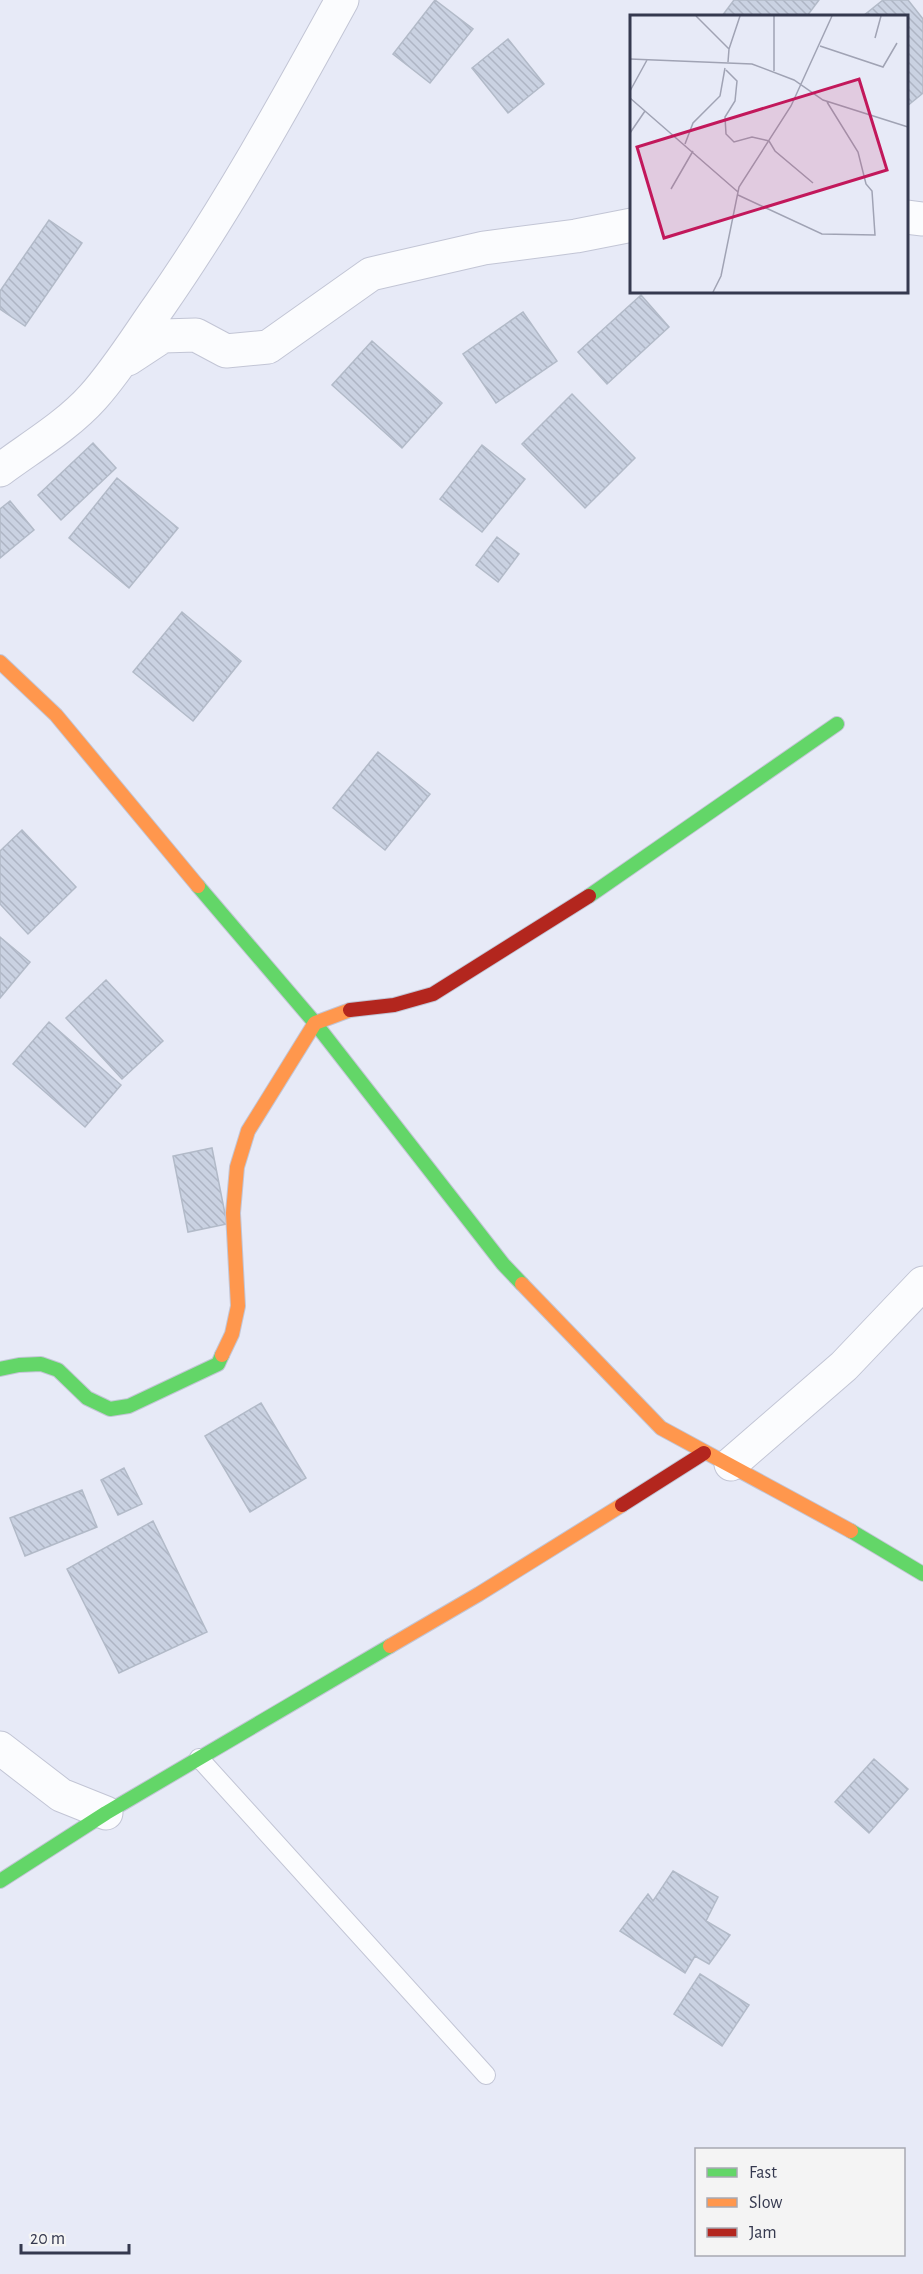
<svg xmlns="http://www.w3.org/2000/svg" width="923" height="2274" font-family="'Alegreya Sans',sans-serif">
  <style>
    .building { fill: url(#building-back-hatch); stroke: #b2bac8; stroke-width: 1.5 }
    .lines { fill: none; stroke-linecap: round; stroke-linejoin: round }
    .lane-casing { stroke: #c2c5d5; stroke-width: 20 }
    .street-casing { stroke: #c2c5d5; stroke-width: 35 }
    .fast-casing { stroke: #c2c5d5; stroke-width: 16 }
    .slow-casing { stroke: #c2c5d5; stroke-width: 16 }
    .jam-casing { stroke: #c2c5d5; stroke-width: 16 }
    .lane { stroke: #fbfcfe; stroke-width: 18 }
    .street { stroke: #fbfcfe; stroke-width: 33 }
    .fast { stroke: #63d668; stroke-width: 14 }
    .slow { stroke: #ff974d; stroke-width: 14 }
    .jam { stroke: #b3261e; stroke-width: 14 }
    .inset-road { fill: none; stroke: #a0a3b4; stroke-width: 1.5 }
    .view { fill: #c2185b; fill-opacity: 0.15; stroke: #c2185b; stroke-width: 3 }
    .inset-edge { fill: none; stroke: #35394f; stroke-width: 3 }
  </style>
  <defs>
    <pattern id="building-back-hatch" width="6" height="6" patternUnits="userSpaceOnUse" patternTransform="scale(1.5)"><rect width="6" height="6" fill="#cad2e2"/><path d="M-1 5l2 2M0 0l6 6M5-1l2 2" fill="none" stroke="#aeb5c4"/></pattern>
  </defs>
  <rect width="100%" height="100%" fill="#e7eaf7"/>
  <path class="building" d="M 435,0 L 473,29 L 430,83 L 393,54 Z
    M 734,0 L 819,0 L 807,16 L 722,16 Z
    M 883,0 L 908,0 L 923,19 L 923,93 L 906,107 L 906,16 L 863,16 Z
    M 508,39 L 544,84 L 508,113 L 472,68 Z
    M 49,220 L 82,243 L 25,326 L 0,309 L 0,291 Z
    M 641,295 L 669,327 L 607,384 L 578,352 Z
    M 523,312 L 557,361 L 496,403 L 463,354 Z
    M 372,341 L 442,403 L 402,448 L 332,385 Z
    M 572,394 L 635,458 L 585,508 L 522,444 Z
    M 93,443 L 116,468 L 61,520 L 38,495 Z
    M 482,445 L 525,479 L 482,532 L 440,499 Z
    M 117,478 L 178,528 L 129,588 L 69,538 Z
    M 10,501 L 34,530 L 0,558 L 0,509 Z
    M 497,537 L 519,554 L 498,582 L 476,565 Z
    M 182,612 L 241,661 L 193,721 L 133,672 Z
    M 378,752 L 430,794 L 385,850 L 333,808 Z
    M 22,830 L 76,887 L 28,934 L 0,904 L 0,851 Z
    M 0,937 L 30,962 L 0,998 Z
    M 106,980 L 163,1041 L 122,1079 L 66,1018 Z
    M 49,1022 L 121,1085 L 85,1127 L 13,1064 Z
    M 212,1148 L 227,1224 L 188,1232 L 173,1156 Z
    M 261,1403 L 306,1478 L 250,1512 L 205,1436 Z
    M 124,1468 L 142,1504 L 118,1515 L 101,1480 Z
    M 82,1490 L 97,1527 L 25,1556 L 10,1518 Z
    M 153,1521 L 207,1632 L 119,1673 L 67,1569 Z
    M 874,1759 L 908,1789 L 869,1833 L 835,1802 Z
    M 673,1871 L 718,1897 L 706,1921 L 730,1935 L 709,1964 L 695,1956 L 685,1973 L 620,1931 L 648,1894 L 653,1901 Z
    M 700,1974 L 749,2005 L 722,2046 L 674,2014 Z"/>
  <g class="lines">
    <defs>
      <path id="lane" d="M 199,1758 L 486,2075"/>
      <path id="street" d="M 906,217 L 923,219
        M 128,359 L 163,336 L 196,335 L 226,351 L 268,347 L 371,274 L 484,248 L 576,236 L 632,225
        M 0,470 C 31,447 67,426 93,397 C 118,369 138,336 160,305 C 228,207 285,104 342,0
        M 731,1464 L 844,1366 L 923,1283
        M 0,1748 L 61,1795 L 106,1813"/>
      <path id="fast" d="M 198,886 L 315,1023 L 503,1264 L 522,1284
        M 589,896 L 837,724
        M 0,1369 L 19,1365 L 41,1364 L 58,1370 L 87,1398 L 110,1409 L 129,1406 L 218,1364 L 222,1355
        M 851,1531 L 923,1574
        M 0,1881 L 106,1813 L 390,1646"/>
      <path id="slow" d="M 0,662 L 56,715 L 198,886
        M 522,1284 L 661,1428 L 851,1531
        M 222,1355 L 232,1334 L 238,1306 L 233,1213 L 237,1167 L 248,1131 L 315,1023 L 350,1010
        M 390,1646 L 479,1594 L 622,1505"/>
      <path id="jam" d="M 350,1010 L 394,1005 L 433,994 L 589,896
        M 622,1505 L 704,1453"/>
    </defs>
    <use href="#lane" class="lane-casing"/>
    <use href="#street" class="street-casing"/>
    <use href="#fast" class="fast-casing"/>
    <use href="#slow" class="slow-casing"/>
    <use href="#jam" class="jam-casing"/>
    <use href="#lane" class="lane"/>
    <use href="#street" class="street"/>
    <use href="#fast" class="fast"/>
    <use href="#slow" class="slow"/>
    <use href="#jam" class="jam"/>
  </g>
  <g transform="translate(630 15)">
    <rect width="278" height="278" fill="#e7eaf7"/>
    <path class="inset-road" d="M 66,1 L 99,34 L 98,47M 144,1 L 144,56M 245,23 L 251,1M 190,31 L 253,52 L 267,28M 99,34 L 110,1M 0,44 L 122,49 L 164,65 L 193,85 L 278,112M 96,55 L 107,66 L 105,86 L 95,102 L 96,119 L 104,127 L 122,122 L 139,126 L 145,136 L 183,168M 0,76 L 17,45M 0,83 L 108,177M 0,118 L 15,96M 55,129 L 63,108 L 90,81 L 95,53M 41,174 L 63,136M 108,180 L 192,219 L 245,220 L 242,176 L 236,169 L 228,137 L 197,87M 83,277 L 91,261 L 109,172 L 161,91 L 202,1"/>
    <path class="view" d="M 229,64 L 257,155 L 34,223 L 7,132 Z"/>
    <rect width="278" height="278" class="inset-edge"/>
  </g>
  <rect x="695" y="2148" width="210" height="108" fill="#f4f4f4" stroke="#a8a9b2" stroke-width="1.5"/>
  <rect x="707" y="2168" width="30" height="9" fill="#63d668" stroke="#a8a9b2" stroke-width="1.5"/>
  <text x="749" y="2178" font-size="18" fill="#35394f">Fast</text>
  <rect x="707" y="2198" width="30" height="9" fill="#ff974d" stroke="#a8a9b2" stroke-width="1.5"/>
  <text x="749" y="2208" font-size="18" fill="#35394f">Slow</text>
  <rect x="707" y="2228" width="30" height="9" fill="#b3261e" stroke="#a8a9b2" stroke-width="1.5"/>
  <text x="749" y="2238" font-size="18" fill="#35394f">Jam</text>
  <path d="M21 2244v9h108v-9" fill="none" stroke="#35394f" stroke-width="3"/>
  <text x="30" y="2244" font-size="18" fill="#35394f" stroke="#f4f4f4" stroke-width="4.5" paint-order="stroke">20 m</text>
</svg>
